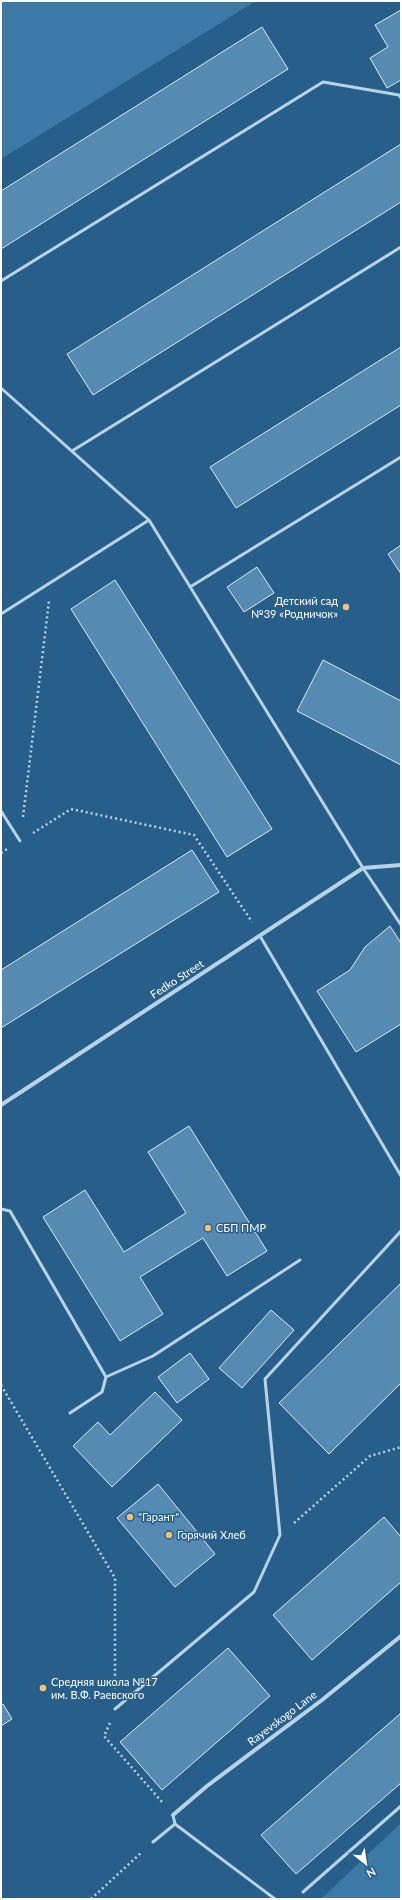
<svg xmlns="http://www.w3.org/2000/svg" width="402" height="1900" font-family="Lato,sans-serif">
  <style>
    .green { fill: #3d79a6 }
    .building { fill: #558ab2; stroke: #daebf7 }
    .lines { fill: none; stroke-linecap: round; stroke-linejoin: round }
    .path { stroke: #b6d3e9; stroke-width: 2.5; stroke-dasharray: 2 3; stroke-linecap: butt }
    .service { stroke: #b6d3e9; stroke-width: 3 }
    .minor { stroke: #b6d3e9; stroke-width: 4 }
    .poi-dot { fill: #f1c17c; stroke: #285f8a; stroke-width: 1.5 }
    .labels { text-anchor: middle; stroke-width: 3; stroke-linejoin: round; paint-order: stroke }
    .poi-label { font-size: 11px; fill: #fff; stroke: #285f8a; text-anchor: start }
    .street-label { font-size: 11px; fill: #fff; stroke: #285f8a }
  </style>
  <rect width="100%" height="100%" fill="#285f8a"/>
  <path class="green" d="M 1,1 L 256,1 L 1,159 Z
    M 401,1823 L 401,1899 L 321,1899 Z"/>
  <path class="building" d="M 401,10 L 401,80 L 387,88 L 370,58 L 388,47 L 375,25 Z
    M 262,27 L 288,69 L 1,249 L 1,191 Z
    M 401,144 L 401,202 L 93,395 L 67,354 Z
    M 401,347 L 401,405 L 236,508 L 210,467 Z
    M 401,545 L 401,574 L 388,554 Z
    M 257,567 L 274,593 L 244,612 L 227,587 Z
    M 115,580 L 272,829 L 227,857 L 71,609 Z
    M 323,660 L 401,701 L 401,765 L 297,711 Z
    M 192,850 L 219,892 L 1,1028 L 1,970 Z
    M 390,926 L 401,943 L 401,1024 L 356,1052 L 317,991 L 350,970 L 365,947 Z
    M 189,1126 L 267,1251 L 227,1276 L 203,1238 L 140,1277 L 163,1314 L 120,1341 L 43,1217 L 85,1190 L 124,1252 L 186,1213 L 148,1152 Z
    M 401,1283 L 401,1383 L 329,1454 L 279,1403 Z
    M 271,1310 L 294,1330 L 242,1388 L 219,1368 Z
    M 190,1353 L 209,1379 L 177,1403 L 158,1377 Z
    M 155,1392 L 182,1420 L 112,1487 L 73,1446 L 98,1422 L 110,1435 Z
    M 158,1484 L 215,1554 L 175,1587 L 117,1518 Z
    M 384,1517 L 401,1537 L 401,1582 L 312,1660 L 273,1615 Z
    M 228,1648 L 270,1696 L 162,1790 L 120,1742 Z
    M 3,1704 L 12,1719 L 1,1726 L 1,1705 Z
    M 401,1713 L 401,1783 L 296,1874 L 261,1835 Z"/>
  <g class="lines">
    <path class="path" d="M 23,817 L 49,601
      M 33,833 L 71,809 L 194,835 L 252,922
      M 1,853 L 7,849
      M 1,1385 L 115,1578 L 115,1689
      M 294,1523 L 370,1456 L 401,1447
      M 110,1723 L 104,1736 L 163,1803
      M 91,1899 L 142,1852"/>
    <path class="service" d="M 1,281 L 323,82 L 399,95 L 401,98
      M 1,388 L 149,520 L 363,868 L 401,925
      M 72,451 L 401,247
      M 190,587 L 401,457
      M 1,614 L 149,520
      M 1,811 L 20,841
      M 260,936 L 401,1176
      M 1,1209 L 10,1211 L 106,1377 L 102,1392 L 70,1413
      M 106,1377 L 153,1356 L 300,1260
      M 115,1709 L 254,1592 L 280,1535 L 265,1379 L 401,1231
      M 175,1824 L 275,1899
      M 153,1842 L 175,1824 L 173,1815
      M 303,1892 L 401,1806"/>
    <path class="minor" d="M 1,1105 L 363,868 L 401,865
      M 173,1815 L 207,1786 L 322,1700 L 401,1636"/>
  </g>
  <g class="poi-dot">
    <circle cx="346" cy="607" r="4"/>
    <circle cx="208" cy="1228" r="4"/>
    <circle cx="130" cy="1517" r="4"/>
    <circle cx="169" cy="1535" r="4"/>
    <circle cx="43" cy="1688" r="4"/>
  </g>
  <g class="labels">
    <g class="poi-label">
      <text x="338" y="605" text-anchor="end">Детский сад<tspan x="338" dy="13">№39 «Родничок»</tspan></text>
      <text x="216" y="1232">СБП ПМР</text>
      <text x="138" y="1521">"Гарант"</text>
      <text x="177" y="1539">Горячий Хлеб</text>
      <text x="51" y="1686">Средняя школа №17<tspan x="51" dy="13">им. В.Ф. Раевского</tspan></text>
    </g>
    <g class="street-label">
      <text transform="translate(177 979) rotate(-33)" y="4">Fedko Street</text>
      <text transform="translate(282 1718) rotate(-37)" y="4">Rayevskogo Lane</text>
    </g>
  </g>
  <rect width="402" height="1900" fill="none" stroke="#ffffff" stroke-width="4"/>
  <g transform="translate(366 1864) rotate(150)" stroke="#285f8a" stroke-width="3" paint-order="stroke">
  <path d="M0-3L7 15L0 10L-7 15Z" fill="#ffffff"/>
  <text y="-6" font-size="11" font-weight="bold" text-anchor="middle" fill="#ffffff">N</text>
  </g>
</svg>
